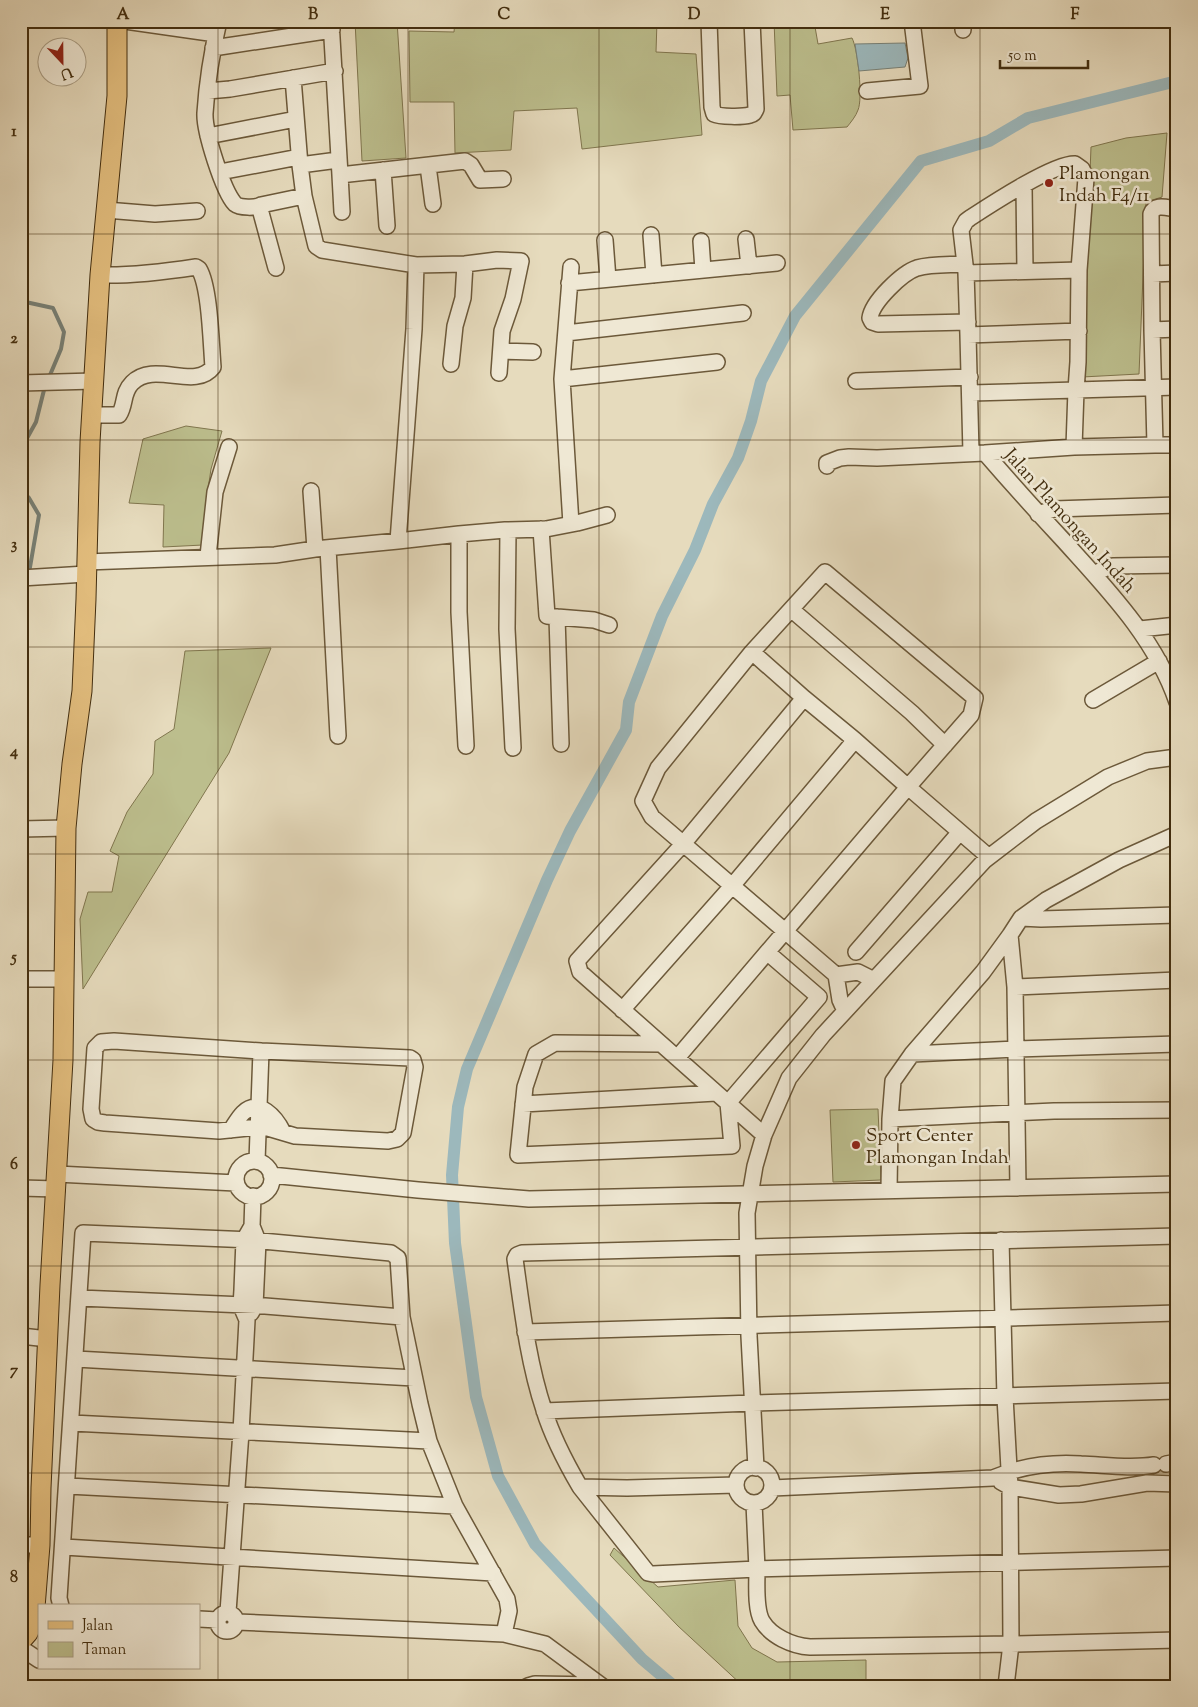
<svg xmlns="http://www.w3.org/2000/svg" width="1198" height="1707" font-family="'Sorts Mill Goudy',serif">
  <style>
    .green { fill: #bcbe8d; stroke: #80764e }
    .water { fill: #9cb8bc; stroke: #788177 }
    .lines { fill: none; stroke-linecap: round; stroke-linejoin: round }
    .stream { stroke: #788177; stroke-width: 4 }
    .canal { stroke: #9cb8bc; stroke-width: 12 }
    .minor-casing { stroke: #6c593a; stroke-width: 18 }
    .major-casing { stroke: #432e0f; stroke-width: 21 }
    .minor { stroke: #efe8d4; stroke-width: 15 }
    .major { stroke: #e3be7e; stroke-width: 19 }
    .grid { fill: none; stroke: #432e0f; stroke-width: 1; stroke-opacity: 0.55 }
    .poi-dot { fill: #8f2418; stroke: #efe8d4; stroke-width: 2 }
    .labels { text-anchor: middle; stroke-width: 5; stroke-linejoin: round; paint-order: stroke }
    .poi-label { font-size: 19px; fill: #432e0f; stroke: #efe8d4; text-anchor: start }
    .street-label { font-size: 19px; fill: #432e0f; stroke: #efe8d4 }
    .neatline { fill: none; stroke: #432e0f; stroke-width: 2 }
    .grid-label { font-size: 16px; text-anchor: middle; font-weight: bold; fill: #432e0f }
  </style>
  <rect width="100%" height="100%" fill="#e6dbbd"/>
  <filter id="stains"><feTurbulence type="fractalNoise" baseFrequency=".004" numOctaves="4"/><feColorMatrix values="0 0 0 0 .2 0 0 0 0 .09 0 0 0 0 .02 0 0 0 .5 -.17"/></filter>
  <radialGradient id="worn" r=".72"><stop offset=".6" stop-color="#630" stop-opacity="0"/><stop offset="1" stop-color="#630" stop-opacity=".3"/></radialGradient>
  <path class="green" d="M 355,21 L 397,21 L 406,158 L 362,161 Z
    M 455,21 L 657,21 L 656,52 L 696,54 L 702,135 L 582,149 L 577,108 L 514,111 L 511,150 L 455,153 L 454,102 L 410,102 L 409,31 L 454,32 Z
    M 774,21 L 814,21 L 818,44 L 852,38 C 858,49 863,99 858,110 C 856,116 851,122 847,127 L 793,130 L 790,95 L 777,96 Z
    M 1167,133 L 1162,197 L 1146,202 L 1139,374 L 1082,377 L 1091,147 L 1126,138 Z
    M 186,426 L 222,431 L 211,469 L 206,503 L 207,526 L 203,545 L 163,547 L 164,505 L 129,503 L 143,439 Z
    M 271,648 L 229,753 L 83,989 L 80,919 L 88,892 L 112,892 L 119,856 L 110,851 L 127,812 L 153,774 L 155,741 L 174,729 L 185,651 Z
    M 878,1109 L 881,1180 L 833,1182 L 830,1110 Z
    M 614,1548 L 658,1587 L 735,1580 L 738,1626 L 752,1648 L 777,1662 L 866,1660 L 866,1686 L 743,1686 L 678,1626 L 610,1555 Z"/>
  <path class="water" d="M 905,43 L 908,58 L 905,67 L 859,71 L 855,44 Z"/>
  <g class="lines">
    <path class="stream" d="M 21,301 L 53,308 L 64,332 L 61,349 L 50,375
      M 21,449 L 36,422 L 45,386
      M 21,490 L 29,498 L 39,515 L 29,573
      M 21,625 L 26,583"/>
    <path class="canal" d="M 674,1686 L 642,1659 L 535,1544 L 498,1476 L 476,1397 L 455,1243 L 452,1175 L 458,1107 L 467,1069 L 547,880 L 570,831 L 626,730 L 629,702 L 662,616 L 695,550 L 713,504 L 738,458 L 751,421 L 761,381 L 795,316 L 921,161 L 989,141 L 1028,118 L 1177,81"/>
    <defs>
      <path id="minor" d="M 125,21 L 216,34
        M 219,21 C 212,51 207,82 205,113 C 204,131 223,191 235,204 C 240,208 256,208 261,205 L 260,209 L 276,268
        M 331,21 L 340,175 L 465,161 L 471,165 L 480,180 L 503,179
        M 709,21 L 712,107 L 714,114 C 720,117 743,117 750,115 C 754,114 754,113 756,109 L 752,21
        M 963,21 L 963,30
        M 213,48 L 332,30
        M 293,78 L 300,165 L 304,196 L 316,246 L 322,250 L 416,265 L 414,329 L 398,541
        M 208,91 L 230,89 L 335,71
        M 867,91 L 920,86 L 912,21
        M 208,136 L 296,119
        M 300,165 L 338,160
        M 428,166 L 433,204
        M 383,170 L 387,226
        M 220,172 L 299,157
        M 340,175 L 342,212
        M 1024,186 L 1025,271
        M 261,205 L 304,196
        M 1177,209 C 1167,208 1155,203 1151,214 L 1152,330 L 1155,445 L 1177,445
        M 106,210 L 155,214 L 197,211
        M 651,235 L 654,275
        M 746,239 L 749,266
        M 605,240 L 608,279
        M 701,241 L 703,270
        M 964,264 C 949,265 931,264 917,268 C 902,273 872,302 870,318 L 872,322 L 878,324 L 968,322
        M 416,265 L 465,264 L 497,260 L 521,261 L 513,299 L 502,331 L 499,373
        M 966,273 L 1079,270
        M 1152,274 L 1177,273
        M 569,283 L 777,263
        M 1152,330 L 1177,329
        M 566,333 L 743,313
        M 968,335 L 1079,331
        M 501,351 L 533,352
        M 451,364 L 455,326 L 463,298 L 465,264
        M 562,379 L 717,362
        M 856,381 L 970,377
        M 21,383 L 94,381
        M 971,393 L 1076,390 L 1078,362 L 1079,270 L 1086,178 L 1082,169 L 1075,164 C 1054,163 990,205 970,218 L 966,221 L 961,230 L 966,273 L 968,335 L 971,453
        M 92,415 L 119,415 C 126,404 122,393 132,383 C 154,360 195,391 213,367 C 211,344 210,287 199,269 L 196,267 C 163,272 132,276 100,275
        M 1074,447 L 1076,390 L 1177,387
        M 985,453 L 1074,447 L 1155,445
        M 827,466 L 827,463 L 840,458 L 849,457 L 877,458 L 985,453 C 1011,483 1037,512 1064,541 C 1108,590 1155,638 1177,702
        M 311,491 L 315,549
        M 1038,514 L 1054,509 L 1177,505
        M 571,524 L 562,379 L 571,267
        M 541,529 L 547,616 L 557,617 L 561,744
        M 508,530 L 507,629 L 513,748
        M 459,534 L 459,612 L 466,746
        M 328,548 L 338,736
        M 208,556 L 215,492 L 229,447
        M 86,562 L 275,555 L 315,549 L 398,541 L 459,534 L 505,530 L 546,529 L 577,523 L 607,515
        M 1094,574 L 1106,568 L 1113,566 L 1177,565
        M 21,578 L 86,574
        M 792,610 L 912,713 L 945,745
        M 557,617 L 594,620 L 609,625
        M 1140,629 L 1177,625
        M 752,652 L 804,698
        M 1093,700 L 1159,661
        M 21,829 L 66,828
        M 1021,918 L 1041,919 L 1177,915
        M 1010,935 L 1015,987 L 1018,1188
        M 856,952 L 960,832
        M 836,975 L 840,1000 L 845,1011
        M 21,979 L 65,979
        M 874,980 L 858,972 L 836,975 L 652,817 L 643,801 L 658,768 L 752,652 L 825,572 L 975,698 L 971,715 L 908,787 L 989,857
        M 1015,987 L 1177,980
        M 622,1010 L 732,886 L 855,740 L 908,787 L 677,1058
        M 661,1044 L 555,1043 L 536,1054 L 525,1087 L 518,1155 L 732,1146 L 728,1103 L 819,997 L 768,953
        M 912,1054 L 1016,1049 L 1177,1044
        M 523,1104 L 716,1093
        M 890,1119 L 1054,1111 L 1177,1110
        M 231,1130 C 235,1124 238,1118 243,1113 C 259,1097 276,1118 283,1132
        M 764,1135 L 580,972 L 577,961 L 683,844 L 804,698 L 855,740
        M 257,1161 L 261,1051 L 114,1041 L 101,1042 L 95,1048 L 91,1109 L 93,1119 L 98,1122 L 105,1123 L 219,1131 L 258,1127 L 268,1128 L 295,1136 L 388,1141 L 397,1139 L 403,1133 L 415,1067 L 413,1060 L 410,1058 L 261,1051
        M236 1179a18 18 0 1 1 36 0a18 18 0 1 1-36 0Z
        M 57,1174 L 236,1183
        M 271,1175 L 418,1190 L 529,1199 L 1177,1184
        M 21,1188 L 57,1189
        M 889,1191 L 890,1119 L 893,1081 L 912,1054 L 983,972 L 1010,935 L 1021,918 L 1046,900 L 1119,860 L 1177,834
        M 1001,1240 L 1005,1397 L 1010,1487 L 1011,1644 L 1177,1640
        M 80,1298 L 265,1306 L 402,1317
        M 251,1313 L 255,1306 L 258,1241 L 252,1226 L 253,1196
        M 525,1332 L 1177,1313
        M 21,1336 L 48,1339
        M 76,1359 L 414,1378
        M 544,1411 L 752,1403 L 1177,1391
        M 72,1423 L 429,1441
        M 1166,1464 L 1177,1462
        M736 1485a18 18 0 1 1 36 0a18 18 0 1 1-36 0Z
        M 756,1468 L 749,1336 L 747,1213 L 755,1166 L 764,1135 L 789,1078 L 823,1035 L 985,860 L 1036,821 L 1108,777 L 1147,761 L 1177,757
        M 1001,1482 L 1010,1487 L 1059,1495 L 1081,1494 L 1147,1483 L 1177,1484
        M 736,1485 L 627,1488 L 580,1487 C 566,1463 552,1436 544,1410 C 528,1362 522,1309 515,1259 L 517,1255 L 522,1253 L 1177,1236
        M 68,1486 L 455,1506
        M 580,1487 L 648,1573 L 653,1574 L 757,1569 C 757,1583 755,1609 762,1621 C 771,1636 792,1646 810,1647 L 1011,1644 L 1006,1686
        M 772,1488 L 993,1478 C 1021,1466 1051,1462 1081,1464 C 1105,1465 1130,1469 1154,1465
        M 754,1503 L 757,1569 L 1177,1558
        M 21,1545 L 40,1545
        M 64,1547 L 493,1573
        M 61,1606 L 59,1598 L 83,1233 L 252,1240 L 391,1253 L 398,1258 L 402,1317 L 420,1404 L 429,1441 L 455,1506 L 507,1599 L 509,1611 L 504,1634
        M 228,1612 L 241,1432 L 247,1320 L 241,1306 L 242,1290 L 244,1240 L 252,1226
        M218 1622a9 9 0 1 1 18 0a9 9 0 1 1-18 0Z
        M 199,1619 L 218,1620
        M 237,1622 L 504,1634 L 545,1644 L 602,1686
        M 21,1648 L 39,1660
        M 528,1686 L 535,1684 L 600,1685"/>
      <path id="major" d="M 21,1641 L 28,1633 L 34,1620 L 40,1545 L 41,1488 L 50,1285 L 63,1060 L 66,828 L 72,764 L 82,691 L 86,599 L 90,442 L 100,275 L 117,96 L 117,21"/>
    </defs>
    <use href="#minor" class="minor-casing"/>
    <use href="#major" class="major-casing"/>
    <use href="#minor" class="minor"/>
    <use href="#major" class="major"/>
  </g>
  <path class="grid" d="M 218,21 L 218,1686M 408,21 L 408,1686M 599,21 L 599,1686M 790,21 L 790,1686M 980,21 L 980,1686M 21,234 L 1177,234M 21,440 L 1177,440M 21,647 L 1177,647M 21,854 L 1177,854M 21,1060 L 1177,1060M 21,1266 L 1177,1266M 21,1473 L 1177,1473"/>
  <g class="poi-dot">
    <circle cx="1049" cy="183" r="5"/>
    <circle cx="856" cy="1145" r="5"/>
  </g>
  <g class="labels">
    <g class="poi-label">
      <text x="1059" y="179">Plamongan<tspan x="1059" dy="22">Indah F4/11</tspan></text>
      <text x="866" y="1141">Sport Center<tspan x="866" dy="22">Plamongan Indah</tspan></text>
    </g>
    <g class="street-label">
      <text transform="translate(1071 520) rotate(48)" y="7">Jalan Plamongan Indah</text>
    </g>
  </g>
  <rect width="1198" height="1707" fill="none" stroke="#e6dbbd" stroke-width="55"/>
  <rect x="38" y="1604" width="162" height="65" fill="#efe8d4" stroke="#aa9e85"/>
  <rect x="48" y="1621" width="25" height="8" fill="#e3be7e" stroke="#aa9e85"/>
  <text x="82" y="1630" font-size="15" fill="#432e0f">Jalan</text>
  <rect x="48" y="1642" width="25" height="15" fill="#bcbe8d" stroke="#aa9e85"/>
  <text x="82" y="1654" font-size="15" fill="#432e0f">Taman</text>
  <g transform="translate(62 62) rotate(158)"><circle r="24" fill="#efe8d4" stroke="#aa9e85"/>
  <path d="M0-4L9 19L0 12L-9 19Z" fill="#8f2418"/>
  <text y="-8" font-size="14" font-weight="bold" text-anchor="middle" fill="#432e0f">U</text>
  </g>
  <path d="M1000 60v8h88v-8" fill="none" stroke="#432e0f" stroke-width="2.5"/>
  <text x="1008" y="60" font-size="15" fill="#432e0f" stroke="#efe8d4" stroke-width="4" paint-order="stroke">50 m</text>
  <rect x="28" y="28" width="1142" height="1652" class="neatline"/>
  <g class="grid-label">
    <text x="123" y="19">A</text>
    <text x="313" y="19">B</text>
    <text x="504" y="19">C</text>
    <text x="694" y="19">D</text>
    <text x="885" y="19">E</text>
    <text x="1075" y="19">F</text>
    <text x="14" y="136">1</text>
    <text x="14" y="343">2</text>
    <text x="14" y="549">3</text>
    <text x="14" y="756">4</text>
    <text x="14" y="962">5</text>
    <text x="14" y="1169">6</text>
    <text x="14" y="1375">7</text>
    <text x="14" y="1582">8</text>
  </g>
  <rect width="100%" height="100%" filter="url(#stains)"/>
  <rect width="100%" height="100%" fill="url(#worn)"/>
</svg>
